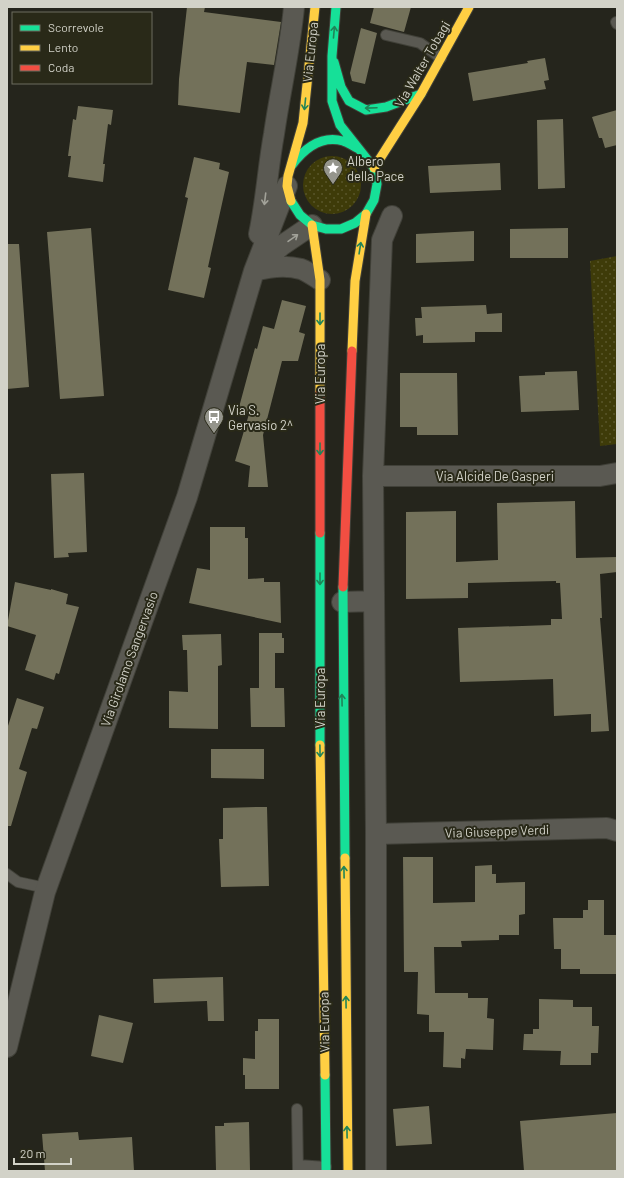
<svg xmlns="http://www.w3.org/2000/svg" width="624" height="1178" font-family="Barlow,sans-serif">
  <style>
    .grass { fill: url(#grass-dots) }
    .building { fill: #73715a }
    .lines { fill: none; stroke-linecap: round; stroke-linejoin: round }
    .lane-casing { stroke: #414139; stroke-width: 12 }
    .street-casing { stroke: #414139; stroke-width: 22 }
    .fast-casing { stroke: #414139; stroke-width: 11 }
    .slow-casing { stroke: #414139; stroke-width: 11 }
    .jam-casing { stroke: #414139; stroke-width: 11 }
    .lane { stroke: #5a5952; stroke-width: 10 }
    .street { stroke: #5a5952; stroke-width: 20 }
    .fast { stroke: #16e098; stroke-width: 9 }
    .slow { stroke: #ffcf43; stroke-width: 9 }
    .jam { stroke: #f24e42; stroke-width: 9 }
    .oneway { stroke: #208458 }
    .oneway2 { stroke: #a2a299 }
    .labels { text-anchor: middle; stroke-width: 4; stroke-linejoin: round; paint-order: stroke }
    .street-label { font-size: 13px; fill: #d2d2c8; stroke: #292918 }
    .poi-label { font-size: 13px; fill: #d2d2c8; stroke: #292918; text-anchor: start }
  </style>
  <defs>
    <pattern id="grass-dots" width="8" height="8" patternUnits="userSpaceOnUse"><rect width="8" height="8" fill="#3e3b09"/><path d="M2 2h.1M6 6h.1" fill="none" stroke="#59562b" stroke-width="1.8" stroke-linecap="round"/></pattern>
  </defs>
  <rect width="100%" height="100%" fill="#25251c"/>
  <path class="grass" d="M303 185a29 29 0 1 1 58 0a29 29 0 1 1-58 0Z
    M 617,256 L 617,444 L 600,446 L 590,261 Z"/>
  <path class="building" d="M 187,7 L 205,7 L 204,12 L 281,22 L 274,65 L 247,62 L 240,113 L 178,105 L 179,79 Z
    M 374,7 L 411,7 L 404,32 L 370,23 Z
    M 361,28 L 377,33 L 365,84 L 352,81 L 350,73 Z
    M 545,58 L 549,80 L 544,81 L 546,89 L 473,101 L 468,73 L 528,63 L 527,61 Z
    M 78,106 L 113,110 L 111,125 L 108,124 L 103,164 L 105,164 L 103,182 L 68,177 L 71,156 L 68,156 L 73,119 L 76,120 Z
    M 617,110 L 617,145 L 605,148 L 602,138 L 599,138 L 592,117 Z
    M 563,119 L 565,188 L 538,189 L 537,120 Z
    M 194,157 L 220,163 L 219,169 L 229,172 L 208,267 L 211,268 L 204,298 L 168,290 L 188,198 L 185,197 Z
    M 500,163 L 501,190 L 430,193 L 428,166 Z
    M 91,228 L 104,396 L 60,399 L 47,232 Z
    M 568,228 L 568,258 L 510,258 L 510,229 Z
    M 474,231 L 474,261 L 416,263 L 416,234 Z
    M 7,244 L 19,244 L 29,387 L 7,389 Z
    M 282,300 L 306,306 L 299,332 L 305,334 L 298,361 L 282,361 L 263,435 L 268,487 L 248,487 L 250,466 L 235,461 L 249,414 L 238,411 L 255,348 L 257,349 L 263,326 L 274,329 Z
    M 486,305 L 487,314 L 502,313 L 502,332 L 475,332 L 475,342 L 423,343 L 423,335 L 416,336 L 415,318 L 422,318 L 421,307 Z
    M 577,371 L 579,410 L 521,412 L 519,376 L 545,375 L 545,372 Z
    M 400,373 L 457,373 L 458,435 L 417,435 L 417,427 L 400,427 Z
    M 84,473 L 87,552 L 68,553 L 69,557 L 54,558 L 51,474 Z
    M 575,501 L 576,558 L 617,557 L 617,572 L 600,574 L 602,618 L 600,618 L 609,731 L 591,732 L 591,714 L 554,716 L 553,679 L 460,682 L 458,628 L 551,625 L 551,619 L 562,619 L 560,583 L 556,583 L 556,581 L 468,583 L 468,598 L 406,599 L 406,512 L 456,511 L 456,562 L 498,560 L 497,503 Z
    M 210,527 L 245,527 L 245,538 L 248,538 L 248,579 L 264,578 L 264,582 L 280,582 L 281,623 L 189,603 L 197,568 L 210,570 Z
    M 15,582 L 51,590 L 51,589 L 68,594 L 66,604 L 79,607 L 59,674 L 56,673 L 54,680 L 25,670 L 36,635 L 7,626 Z
    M 259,633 L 282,633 L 282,638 L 284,638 L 284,653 L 275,653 L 275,688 L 284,688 L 285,727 L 251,727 L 250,688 L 259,688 Z
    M 221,634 L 222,665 L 218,666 L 218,729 L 169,728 L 169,691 L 188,692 L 187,650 L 183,650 L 182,635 Z
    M 17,698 L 44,707 L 37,729 L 32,728 L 19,769 L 27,772 L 11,826 L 7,826 L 7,729 Z
    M 211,749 L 264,749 L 264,779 L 211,778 Z
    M 257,807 L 267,807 L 269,886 L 221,887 L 219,839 L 223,839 L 223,808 Z
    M 403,857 L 433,857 L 433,903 L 475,902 L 475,866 L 492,865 L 492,874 L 496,874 L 496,883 L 525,882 L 525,914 L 519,915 L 519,935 L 499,935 L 499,940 L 461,941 L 462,947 L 434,947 L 435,993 L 468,993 L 468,998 L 488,998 L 487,1018 L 494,1019 L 493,1050 L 466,1049 L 465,1059 L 461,1058 L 461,1068 L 443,1067 L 444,1032 L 429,1032 L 429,1015 L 417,1014 L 418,972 L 404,972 Z
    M 588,900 L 604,900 L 604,935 L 617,935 L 617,974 L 580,974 L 580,969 L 561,969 L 561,949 L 554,949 L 553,918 L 583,918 L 583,910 L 588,910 Z
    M 223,977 L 224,1021 L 208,1021 L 207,1001 L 154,1003 L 153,979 Z
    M 539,999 L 573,1000 L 573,1007 L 592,1007 L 592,1026 L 599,1026 L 598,1053 L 591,1053 L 591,1065 L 560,1065 L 561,1051 L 523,1050 L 524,1034 L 533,1034 L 533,1029 L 539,1029 Z
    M 99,1015 L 133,1023 L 123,1063 L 91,1056 Z
    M 258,1019 L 279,1019 L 279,1089 L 245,1089 L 245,1075 L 243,1075 L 243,1058 L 255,1059 L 255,1031 L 258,1031 Z
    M 429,1106 L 432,1144 L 396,1146 L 393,1109 Z
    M 617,1113 L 617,1171 L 524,1171 L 520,1121 Z
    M 249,1122 L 250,1171 L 216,1171 L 215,1126 L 224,1126 L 224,1123 Z
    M 78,1132 L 79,1140 L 132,1137 L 134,1171 L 45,1171 L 42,1134 Z"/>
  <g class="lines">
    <defs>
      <path id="lane" d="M 616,22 L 617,24
        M 386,35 L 420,43 L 441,58
        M 7,874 L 18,882 L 46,888
        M 297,1109 L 298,1171
        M 298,1165 L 326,1167"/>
      <path id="street" d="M 259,234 C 266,201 268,167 274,134 C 280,92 290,50 294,7
        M 258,267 L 281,246 L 312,225
        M 254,271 C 269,267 286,265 301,269 C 307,271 314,276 320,280
        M 373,476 L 600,476 L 617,473
        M 342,602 L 374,601
        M 376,834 L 607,828 L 617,831
        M 7,1047 L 45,892 L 187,497 L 254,271 L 287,186
        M 376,1171 L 376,834 L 373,476 L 382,240 L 392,216"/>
      <path id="fast" d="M 334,62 L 341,87 L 349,101 L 366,110 L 386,107 L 421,94
        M 292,165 C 304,149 321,135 343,141 C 348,142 352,146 357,148
        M 291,201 L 300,215 L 312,225 L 326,229 L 341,229 L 355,223 L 366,214 L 374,200 L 377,184 L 374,168 L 340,125 L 332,101 L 332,56 L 336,7
        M 320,533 L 320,745
        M 343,587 L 345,858
        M 325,1075 L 326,1171"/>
      <path id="slow" d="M 374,168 L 421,94 L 469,7
        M 291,201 L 287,186 L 288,176 L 303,123 L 315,7
        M 312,225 L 320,280 L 320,393
        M 352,351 L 355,281 L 366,214
        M 320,745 L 325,1075
        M 345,858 L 348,1171"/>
      <path id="jam" d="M 320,393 L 320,533
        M 343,587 L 352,351"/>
    </defs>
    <use href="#lane" class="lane-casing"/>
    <use href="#street" class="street-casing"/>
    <use href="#fast" class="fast-casing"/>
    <use href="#slow" class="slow-casing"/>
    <use href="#jam" class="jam-casing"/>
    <use href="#lane" class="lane"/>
    <use href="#street" class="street"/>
    <use href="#fast" class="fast"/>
    <use href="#slow" class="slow"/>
    <use href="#jam" class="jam"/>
  </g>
  <defs><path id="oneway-shaft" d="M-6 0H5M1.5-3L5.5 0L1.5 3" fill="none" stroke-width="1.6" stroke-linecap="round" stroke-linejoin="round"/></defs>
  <g class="oneway">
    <use href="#oneway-shaft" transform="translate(334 32) rotate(-85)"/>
    <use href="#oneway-shaft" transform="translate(305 104) rotate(96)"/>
    <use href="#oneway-shaft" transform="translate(371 108) rotate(178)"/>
    <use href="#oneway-shaft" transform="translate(360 248) rotate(-81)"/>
    <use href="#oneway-shaft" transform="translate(320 319) rotate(90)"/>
    <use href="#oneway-shaft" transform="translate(320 449) rotate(90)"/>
    <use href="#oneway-shaft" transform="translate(320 579) rotate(90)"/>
    <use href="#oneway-shaft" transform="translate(342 700) rotate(-91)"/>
    <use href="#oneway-shaft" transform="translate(320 751) rotate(89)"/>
    <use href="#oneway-shaft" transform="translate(344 872) rotate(-91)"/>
    <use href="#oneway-shaft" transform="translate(346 1002) rotate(-91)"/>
    <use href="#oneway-shaft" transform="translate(347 1132) rotate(-91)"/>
  </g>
  <g class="oneway2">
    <use href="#oneway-shaft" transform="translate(265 199) rotate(97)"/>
    <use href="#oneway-shaft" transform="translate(293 238) rotate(-35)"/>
  </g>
  <defs>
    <symbol id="sight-pin" viewBox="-11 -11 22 30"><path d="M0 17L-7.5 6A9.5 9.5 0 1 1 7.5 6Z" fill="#95958c" stroke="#292918"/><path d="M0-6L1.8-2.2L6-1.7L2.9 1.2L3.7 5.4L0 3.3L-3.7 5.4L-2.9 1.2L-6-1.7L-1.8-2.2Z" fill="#fff"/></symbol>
    <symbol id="bus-pin" viewBox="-11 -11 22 30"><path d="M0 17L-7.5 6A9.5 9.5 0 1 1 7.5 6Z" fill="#95958c" stroke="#292918"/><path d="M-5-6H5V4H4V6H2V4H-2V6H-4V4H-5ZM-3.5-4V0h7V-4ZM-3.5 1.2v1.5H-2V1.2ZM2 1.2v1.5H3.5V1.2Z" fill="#fff"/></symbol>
  </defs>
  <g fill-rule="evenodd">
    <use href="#sight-pin" x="322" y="157" width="22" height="30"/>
    <use href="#bus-pin" x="203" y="406" width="22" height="30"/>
  </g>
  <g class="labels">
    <g class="street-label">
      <text transform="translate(310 52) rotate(-84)" y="5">Via Europa</text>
      <text transform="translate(422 64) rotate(-60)" y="5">Via Walter Tobagi</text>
      <text transform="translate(320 374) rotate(-90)" y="5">Via Europa</text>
      <text x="495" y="481">Via Alcide De Gasperi</text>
      <text transform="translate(129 659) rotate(-70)" y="5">Via Girolamo Sangervasio</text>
      <text transform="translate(320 698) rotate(-90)" y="5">Via Europa</text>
      <text transform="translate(497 831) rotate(-2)" y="5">Via Giuseppe Verdi</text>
      <text transform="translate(324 1022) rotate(-91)" y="5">Via Europa</text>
    </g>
    <g class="poi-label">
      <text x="347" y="166">Albero<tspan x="347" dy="15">della Pace</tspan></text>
      <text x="228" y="415">Via S.<tspan x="228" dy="15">Gervasio 2^</tspan></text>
    </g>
  </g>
  <rect width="624" height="1178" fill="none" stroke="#d2d2c8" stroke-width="16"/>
  <rect x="12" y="12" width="140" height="72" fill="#292918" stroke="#6d6d5e"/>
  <rect x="20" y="25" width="20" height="6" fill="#16e098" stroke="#6d6d5e"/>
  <text x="48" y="32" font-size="12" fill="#d2d2c8">Scorrevole</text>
  <rect x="20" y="45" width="20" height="6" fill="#ffcf43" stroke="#6d6d5e"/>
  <text x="48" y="52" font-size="12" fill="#d2d2c8">Lento</text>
  <rect x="20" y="65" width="20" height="6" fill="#f24e42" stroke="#6d6d5e"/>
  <text x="48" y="72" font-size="12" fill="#d2d2c8">Coda</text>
  <path d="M14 1158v6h57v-6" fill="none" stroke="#d2d2c8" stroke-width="2"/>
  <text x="20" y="1158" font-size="12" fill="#d2d2c8" stroke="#292918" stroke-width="3" paint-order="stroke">20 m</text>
</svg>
